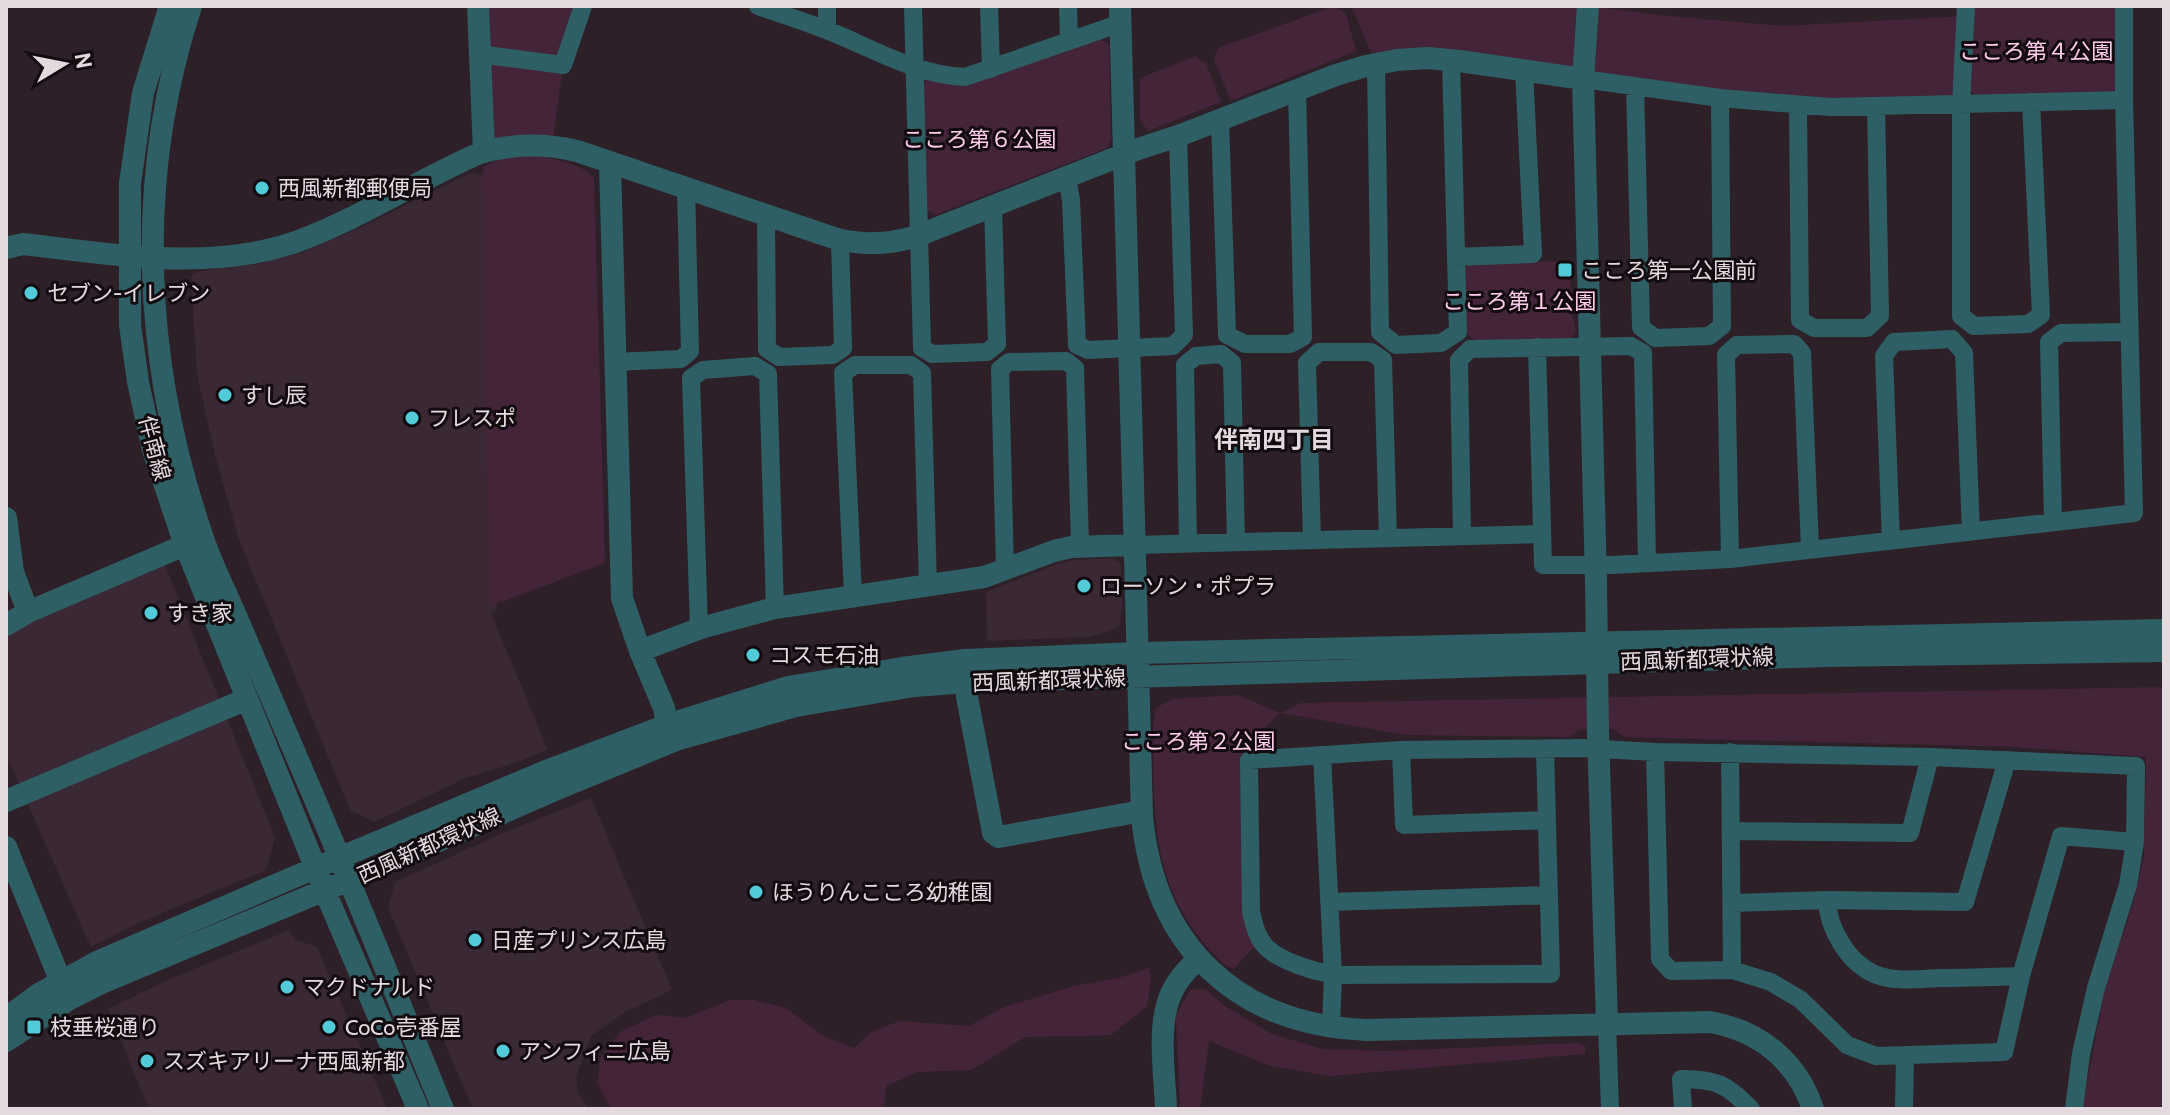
<svg xmlns="http://www.w3.org/2000/svg" width="2170" height="1115" font-family="Cabin,'Noto Sans JP',sans-serif">
  <style>
    .built { fill: #3a2834 }
    .green { fill: #442439 }
    .lines { fill: none; stroke-linecap: round; stroke-linejoin: round }
    .minor { stroke: #2e5f64; stroke-width: 18 }
    .tertiary { stroke: #2e5f64; stroke-width: 22 }
    .tertiary-bridge { stroke: #2e5f64; stroke-width: 22 }
    .poi-dot { fill: #52cbd8; stroke: #120c10; stroke-width: 3 }
    .labels { text-anchor: middle; stroke-width: 6; stroke-linejoin: round; paint-order: stroke }
    .park-label { font-size: 22px; fill: #fecaea; stroke: #120c10 }
    .poi-label { font-size: 22px; fill: #e3d9df; stroke: #120c10; text-anchor: start }
    .street-label { font-size: 22px; fill: #e3d9df; stroke: #120c10 }
    .neighbourhood-label { font-size: 24px; font-weight: bold; fill: #e3d9df; stroke: #120c10 }
  </style>
  <rect width="100%" height="100%" fill="#2e2029"/>
  <path class="built" d="M 470,173 L 498,177 L 490,381 L 497,609 L 491,613 L 548,750 L 506,766 L 466,778 L 374,822 L 350,810 L 238,537 L 215,455 L 197,375 L 191,276 L 200,271 L 258,264 L 303,252 L 362,227 Z
    M 1112,558 L 1121,565 L 1122,608 L 1119,626 L 1110,631 L 1090,637 L 987,641 L 986,592 L 1058,564 L 1074,560 Z
    M 163,560 L 275,838 L 266,870 L 145,920 L 91,947 L 6,755 L 6,634 Z
    M 591,798 L 672,990 L 627,1011 L 591,1036 L 576,1077 L 578,1093 L 589,1109 L 473,1109 L 388,907 L 395,882 L 503,833 Z
    M 290,930 L 294,939 L 317,947 L 387,1109 L 149,1109 L 108,1009 L 167,980 Z"/>
  <path class="green" d="M 478,6 L 583,6 L 563,65 L 552,146 L 484,152 Z
    M 1334,6 L 1346,14 L 1356,51 L 1231,101 L 1214,60 L 1218,48 Z
    M 1351,6 L 1589,6 L 1657,15 L 1783,26 L 1966,16 L 1961,105 L 1905,106 L 1376,64 Z
    M 1972,6 L 2116,6 L 2117,87 L 2110,95 L 1980,99 L 1971,91 Z
    M 1099,38 L 1109,45 L 1111,138 L 1107,148 L 935,215 L 924,208 L 919,87 L 929,79 L 951,85 L 964,85 Z
    M 1196,56 L 1200,61 L 1206,63 L 1221,102 L 1148,131 L 1140,120 L 1140,78 Z
    M 530,154 C 549,158 582,163 594,178 L 605,563 L 491,606 L 484,365 L 483,167 C 498,158 513,155 530,154 Z
    M 1570,261 L 1571,308 L 1576,331 L 1571,340 L 1475,340 L 1465,333 L 1463,270 L 1470,263 Z
    M 2164,687 L 2164,1109 L 2082,1109 L 2105,988 L 2133,903 L 2144,856 L 2146,757 L 2016,747 L 1625,737 L 1613,729 L 1579,730 L 1570,737 L 1407,735 L 1280,713 L 1241,752 L 1247,916 L 1258,942 L 1234,969 C 1221,965 1211,951 1202,941 C 1148,874 1155,803 1153,723 L 1156,708 L 1172,699 L 1238,695 L 1280,713 L 1301,703 Z
    M 1149,968 L 1151,979 L 1147,1006 L 1111,1035 L 1025,1037 L 972,1070 L 918,1072 L 886,1086 L 884,1109 L 611,1109 L 597,1082 L 601,1057 L 620,1032 L 656,1015 L 686,1018 L 730,1000 L 754,1000 L 786,1008 L 825,1037 L 854,1048 L 870,1033 L 899,1021 L 969,1026 L 1004,1007 L 1074,986 L 1118,978 Z
    M 1205,989 L 1225,1006 L 1272,1034 L 1323,1049 L 1386,1051 L 1579,1043 L 1586,1047 L 1585,1054 L 1330,1076 L 1270,1066 L 1209,1041 L 1200,1109 L 1180,1109 L 1176,1015 L 1190,990 Z"/>
  <g class="lines">
    <path class="minor" d="M 758,6 C 781,14 806,22 829,31 C 874,49 916,75 965,77 L 1121,23
      M 827,6 L 827,30
      M 913,6 L 922,348 L 932,354 L 987,352 L 997,344 L 993,206
      M 989,6 L 991,69
      M 1068,6 L 1069,41
      M 1966,6 L 1961,105 L 1961,316 L 1974,326 L 2028,324 L 2041,315 L 2031,102
      M 2124,6 L 2124,100
      M 479,54 L 563,65 L 583,6
      M 1376,64 L 1380,332 L 1396,345 L 1441,343 L 1458,332 L 1451,60
      M 1635,86 L 1641,327 L 1655,338 L 1709,336 L 1722,326 L 1720,98
      M 1798,105 L 1800,320 L 1814,328 L 1867,328 L 1880,316 L 1876,107
      M 1220,120 L 1227,335 L 1245,344 L 1290,344 L 1303,337 L 1297,90
      M 1067,178 L 1071,200 L 1077,345 L 1088,350 L 1173,346 L 1184,335 L 1178,136
      M 766,215 L 767,349 L 779,357 L 833,355 L 843,348 L 840,240
      M 1456,257 L 1533,254 L 1524,70
      M 1537,347 L 1543,565 L 1611,565 L 1730,559 L 2134,513 L 2124,100 L 1830,107 L 1720,98 L 1583,79
      M 615,362 L 681,359 L 690,351 L 686,188
      M 2053,522 L 2049,342 L 2061,333 L 2130,332
      M 1462,536 L 1459,360 L 1470,349 L 1631,346 L 1643,353 L 1647,562
      M 1312,540 L 1307,363 L 1319,352 L 1371,352 L 1383,360 L 1388,538
      M 1891,541 L 1884,356 L 1894,342 L 1952,339 L 1964,353 L 1971,532
      M 1188,543 L 1185,365 L 1196,356 L 1221,354 L 1232,363 L 1236,542
      M 1134,545 L 1542,534
      M 1730,559 L 1726,355 L 1737,345 L 1794,344 L 1802,353 L 1810,549
      M 1005,571 L 1000,369 L 1009,362 L 1066,361 L 1075,368 L 1080,546
      M 853,596 L 843,373 L 855,365 L 911,365 L 922,373 L 928,586
      M 699,629 L 691,378 L 703,370 L 755,366 L 768,374 L 775,608
      M 1545,749 L 1551,974 L 1333,975 C 1313,971 1282,962 1267,948 C 1257,939 1254,924 1251,912 L 1249,760 L 1401,750 L 1582,748 L 1655,752 L 1930,757 L 2136,766 L 2135,842 L 2128,885 L 2096,988 L 2081,1054 L 2074,1109
      M 1401,750 L 1404,825 L 1546,820
      M 1655,752 L 1660,959 L 1671,971 L 1732,970 L 1771,982 L 1801,1000 L 1847,1045 L 1876,1056 L 2004,1052 L 2021,976 L 2061,836 L 2135,842
      M 1730,752 L 1732,970
      M 1322,755 L 1333,975 L 1331,1027
      M 1732,831 L 1910,833 L 1930,757
      M 1827,900 C 1828,928 1848,964 1877,975 C 1896,982 1919,979 1939,978 C 1966,978 1994,977 2021,976
      M 1330,902 L 1549,895
      M 1732,903 L 1827,900 L 1965,902 L 2007,760
      M 1607,1023 L 1610,1109
      M 1683,1109 L 1681,1079 C 1718,1080 1725,1083 1751,1109
      M 1904,1109 L 1905,1056"/>
    <path class="tertiary" d="M 170,6 L 143,93 L 130,183 L 130,325 L 138,382 L 153,450 L 185,545 L 324,889 L 418,1109
      M 191,6 C 134,180 143,363 202,535 C 211,563 225,590 237,618 C 259,670 282,722 304,774 C 352,885 397,997 443,1109
      M 478,6 L 484,152
      M 1120,6 L 1142,816 C 1154,945 1236,1025 1367,1030 L 1710,1022 C 1760,1031 1797,1061 1813,1109
      M 1588,6 L 1583,79 L 1596,581
      M 610,163 L 622,598 L 640,651 L 664,708 L 667,725
      M 6,248 L 23,244 C 113,254 213,273 301,240 C 364,216 420,179 482,152 C 515,144 543,143 577,151 L 834,238 C 863,246 889,245 917,236 L 1138,149 L 1178,136 L 1336,75 L 1366,66 L 1397,60 L 1428,58 L 1459,61 L 1583,79
      M 6,518 L 13,572 L 28,612
      M 6,625 L 28,612 L 185,545
      M 640,651 L 701,628 L 775,608 L 984,577 L 1054,551 L 1071,547 L 1134,545
      M 968,682 L 967,697 L 993,833 L 999,837 L 1142,811
      M 1598,733 L 1607,1023
      M 6,801 L 247,699
      M 6,847 L 61,982
      M 6,1018 L 39,994 L 99,961 L 315,868 L 546,771 L 667,725 L 788,687 L 902,668 L 965,660 L 1138,653 L 2164,630
      M 6,1041 L 68,1000 L 106,981 L 349,880 L 555,790 L 676,740 L 796,706 L 914,686 L 968,682 L 1826,656 L 2164,651
      M 1166,1109 C 1165,1074 1156,1024 1172,992 C 1178,978 1189,968 1199,958"/>
    <path class="tertiary-bridge" d="M 1596,581 L 1598,733"/>
  </g>
  <g class="poi-dot">
    <circle cx="262" cy="188" r="8"/>
    <rect x="1557" y="262" width="16" height="16" rx="4"/>
    <circle cx="31" cy="293" r="8"/>
    <circle cx="225" cy="395" r="8"/>
    <circle cx="412" cy="418" r="8"/>
    <circle cx="1084" cy="586" r="8"/>
    <circle cx="151" cy="613" r="8"/>
    <circle cx="753" cy="655" r="8"/>
    <circle cx="756" cy="892" r="8"/>
    <circle cx="475" cy="940" r="8"/>
    <circle cx="287" cy="987" r="8"/>
    <rect x="26" y="1019" width="16" height="16" rx="4"/>
    <circle cx="329" cy="1027" r="8"/>
    <circle cx="503" cy="1051" r="8"/>
    <circle cx="147" cy="1061" r="8"/>
  </g>
  <g class="labels">
    <g class="park-label">
      <text x="2036" y="59">こころ第４公園</text>
      <text x="979" y="147">こころ第６公園</text>
      <text x="1519" y="309">こころ第１公園</text>
      <text x="1198" y="749">こころ第２公園</text>
    </g>
    <g class="poi-label">
      <text x="278" y="196">西風新都郵便局</text>
      <text x="1581" y="278">こころ第一公園前</text>
      <text x="47" y="301">セブン-イレブン</text>
      <text x="241" y="403">すし辰</text>
      <text x="428" y="426">フレスポ</text>
      <text x="1100" y="594">ローソン・ポプラ</text>
      <text x="167" y="621">すき家</text>
      <text x="769" y="663">コスモ石油</text>
      <text x="772" y="900">ほうりんこころ幼稚園</text>
      <text x="491" y="948">日産プリンス広島</text>
      <text x="303" y="995">マクドナルド</text>
      <text x="50" y="1035">枝垂桜通り</text>
      <text x="345" y="1035">CoCo壱番屋</text>
      <text x="519" y="1059">アンフィニ広島</text>
      <text x="163" y="1069">スズキアリーナ西風新都</text>
    </g>
    <g class="street-label">
      <text transform="translate(155 448) rotate(75)" y="8">伴南線</text>
      <text transform="translate(1697 659) rotate(-2)" y="8">西風新都環状線</text>
      <text transform="translate(1049 680) rotate(-2)" y="8">西風新都環状線</text>
      <text transform="translate(429 845) rotate(-24)" y="8">西風新都環状線</text>
    </g>
    <g class="neighbourhood-label">
      <text x="1274" y="448">伴南四丁目</text>
    </g>
  </g>
  <rect width="2170" height="1115" fill="none" stroke="#e3d9df" stroke-width="16"/>
  <g transform="translate(64 64) rotate(80)" stroke="#120c10" stroke-width="6" paint-order="stroke">
  <path d="M0-6L14 30L0 20L-14 30Z" fill="#e3d9df"/>
  <text y="-12" font-size="22" font-weight="bold" text-anchor="middle" fill="#e3d9df">N</text>
  </g>
</svg>
